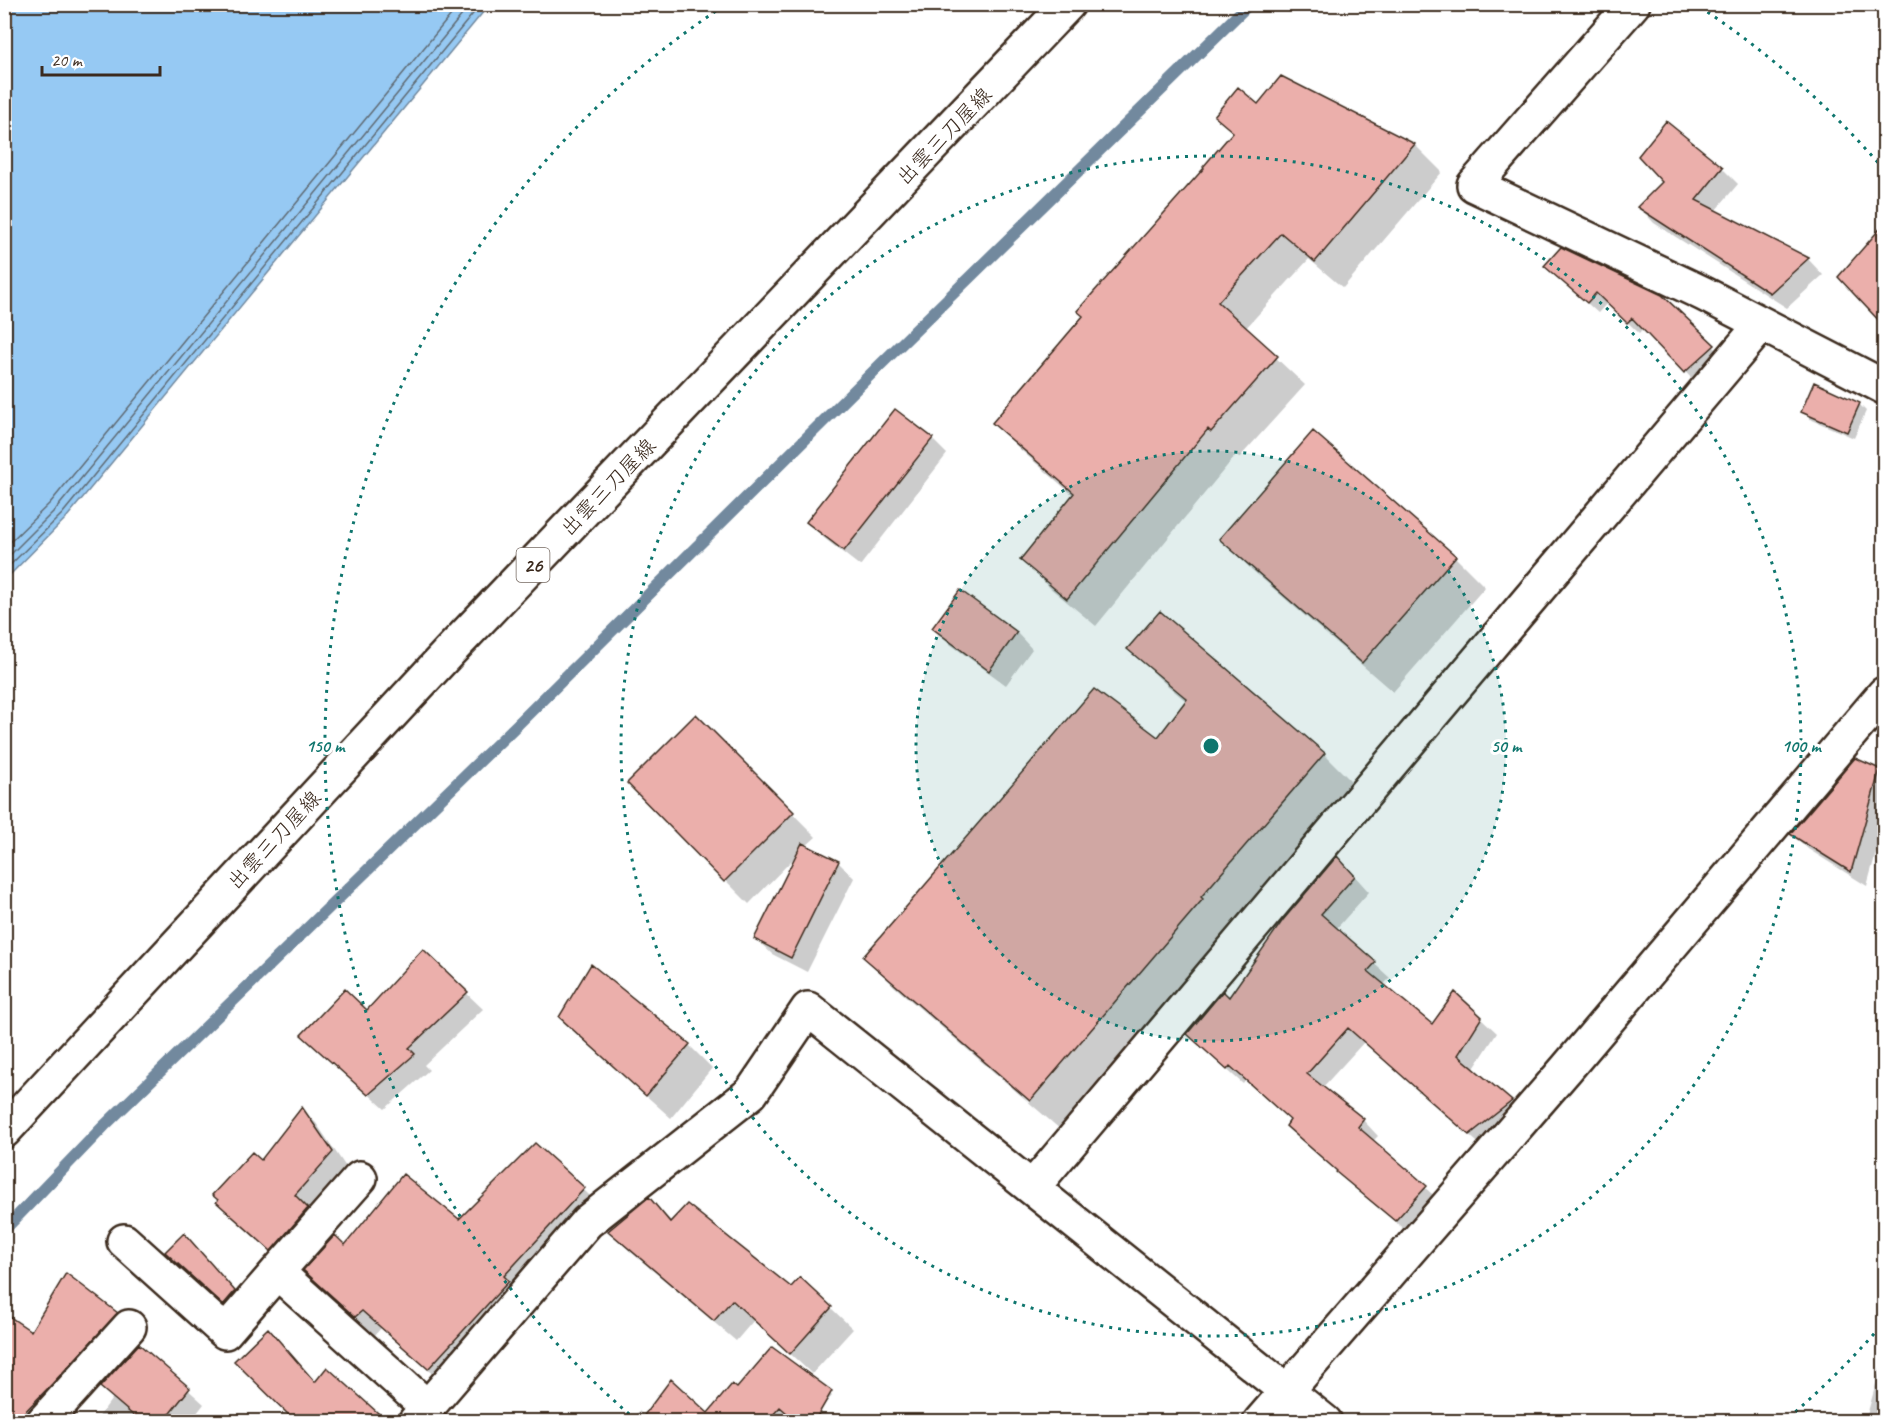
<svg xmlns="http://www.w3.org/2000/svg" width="1889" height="1426" font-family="Caveat,'Klee One',sans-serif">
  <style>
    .water { fill: #96c9f3; stroke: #72899e; stroke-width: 1.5 }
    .shadow { fill: #0003 }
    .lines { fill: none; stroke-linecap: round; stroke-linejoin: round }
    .shore { stroke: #5f6a73; stroke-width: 1.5 }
    .stream { stroke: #72899e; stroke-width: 12 }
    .building { fill: #ebafab; stroke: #3b2a1e; stroke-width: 1.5 }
    .minor-casing { stroke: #3b2a1e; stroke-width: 38 }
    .major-casing { stroke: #3b2a1e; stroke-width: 38 }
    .minor { stroke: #fff; stroke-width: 33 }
    .major { stroke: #fff; stroke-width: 33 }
    .ring { fill: none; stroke: #0f766e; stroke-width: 3; stroke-dasharray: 3 6 }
    .labels { text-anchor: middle; stroke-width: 6; stroke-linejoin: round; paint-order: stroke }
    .shield { fill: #fff; stroke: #766a62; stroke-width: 1.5 }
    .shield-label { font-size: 20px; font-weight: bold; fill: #3b2a1e }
    .street-label { font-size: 21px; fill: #3b2a1e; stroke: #fff }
    .centre { fill: #0f766e; stroke: #fff; stroke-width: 3 }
    .ring-label { font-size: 18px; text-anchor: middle; font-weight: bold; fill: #0f766e; stroke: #fff; stroke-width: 6; stroke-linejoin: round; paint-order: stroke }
  </style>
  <rect width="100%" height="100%" fill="#fff"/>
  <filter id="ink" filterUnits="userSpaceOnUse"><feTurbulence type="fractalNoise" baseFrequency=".0167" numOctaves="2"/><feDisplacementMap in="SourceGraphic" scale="12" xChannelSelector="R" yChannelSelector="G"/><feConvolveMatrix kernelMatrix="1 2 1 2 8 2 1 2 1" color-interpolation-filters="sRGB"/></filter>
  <g filter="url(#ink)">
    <path class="water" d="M 5,4 L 489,5 L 66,518 L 5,580 Z"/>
    <path class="shadow" d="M 1282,78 L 1415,145 L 1442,172 L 1343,288 L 1309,259 L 1245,329 L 1305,385 L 1239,458 L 1236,455 L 1096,626 L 1049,587 L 1022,560 L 1074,496 L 1022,451 L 994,423 L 1234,133 L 1216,116 L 1258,106 Z
      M 1722,168 L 1738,184 L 1715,211 L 1808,259 L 1823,275 L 1787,308 L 1654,223 L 1639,207 L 1664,182 Z
      M 1884,227 L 1884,335 L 1879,329 L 1884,323 L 1840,277 Z
      M 1546,266 L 1713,346 L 1724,357 L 1696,383 L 1643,328 L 1639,333 L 1607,303 L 1598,313 Z
      M 1859,404 L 1866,411 L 1854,438 L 1810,419 L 1803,411 Z
      M 932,439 L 947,454 L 860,566 L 824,538 L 808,522 Z
      M 1221,539 L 1455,557 L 1485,587 L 1393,692 L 1251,569 Z
      M 961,592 L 1017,633 L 1032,649 L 1006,685 L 950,644 L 934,628 Z
      M 1130,649 L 1324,754 L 1354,784 L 1061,1130 L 895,987 L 865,957 L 1159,739 L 1187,702 L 1160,679 Z
      M 696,716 L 816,837 L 806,846 L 838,862 L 854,878 L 807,972 L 772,954 L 756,939 L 796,856 L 749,904 L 629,783 Z
      M 1879,770 L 1884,776 L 1884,823 L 1867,886 L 1808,849 L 1792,834 Z
      M 1352,873 L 1369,892 L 1336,929 L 1390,978 L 1383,985 L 1433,1026 L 1481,1018 L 1497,1033 L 1473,1070 L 1525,1117 L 1485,1149 L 1364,1042 L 1322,1088 L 1363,1120 L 1378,1136 L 1373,1141 L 1441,1202 L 1411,1235 L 1353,1187 L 1292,1121 L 1246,1080 L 1243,1084 L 1204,1049 L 1229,999 Z
      M 423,952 L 483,1009 L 424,1065 L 429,1070 L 385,1109 L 303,1035 L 367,1012 Z
      M 584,1040 L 689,1045 L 712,1068 L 671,1118 Z
      M 302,1110 L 316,1123 L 346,1167 L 308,1210 L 321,1223 L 285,1264 L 231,1215 Z
      M 583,1189 L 602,1208 L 447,1387 L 381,1328 L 375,1335 L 305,1270 L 345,1247 L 459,1221 Z
      M 649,1199 L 672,1222 L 791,1289 L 831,1308 L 853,1329 L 812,1374 L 754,1320 L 736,1341 L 631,1252 L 610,1231 Z
      M 117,1314 L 132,1329 L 28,1422 L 4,1404 L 32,1333 Z
      M 146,1352 L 204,1404 L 190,1422 L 95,1422 Z
      M 1884,1356 L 1884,1422 L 1865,1422 Z
      M 818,1382 L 832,1396 L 808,1422 L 794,1419 L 792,1422 L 629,1422 L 639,1411 L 645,1417 L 708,1415 L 737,1390 Z
      M 316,1383 L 385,1422 L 291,1422 L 288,1418 Z"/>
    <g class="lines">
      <path class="shore" d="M 4,548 L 50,503 L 460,4
        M 4,561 L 56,509 L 471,4
        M 4,571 L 62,514 L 481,4"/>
      <path class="stream" d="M 4,1230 L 104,1126 L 520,722 L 880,365 L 1249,4"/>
    </g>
    <path class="building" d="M 1281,76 L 1415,144 L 1315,262 L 1281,233 L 1218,302 L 1278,356 L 1211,432 L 1208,429 L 1067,599 L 1020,560 L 1074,493 L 992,423 L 1083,316 L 1077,311 L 1204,168 L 1203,167 L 1233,132 L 1214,116 L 1238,87 L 1258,104 Z
      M 1666,121 L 1723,167 L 1696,200 L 1809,258 L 1770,293 L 1637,207 L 1662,182 L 1638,156 Z
      M 1884,224 L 1884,326 L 1838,277 Z
      M 1561,247 L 1662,295 L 1715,345 L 1684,373 L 1632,318 L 1627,323 L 1596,293 L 1587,303 L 1544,266 Z
      M 1814,382 L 1860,403 L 1847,432 L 1801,412 Z
      M 895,409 L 933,438 L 844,551 L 806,522 Z
      M 1313,431 L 1456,556 L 1362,663 L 1219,539 Z
      M 960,590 L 1017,632 L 989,671 L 932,628 Z
      M 1160,611 L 1325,753 L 1201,897 L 1203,899 L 1030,1101 L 863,957 L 1094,689 L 1158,737 L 1187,699 L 1127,649 Z
      M 696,714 L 794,812 L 724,882 L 627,783 Z
      M 1855,758 L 1880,769 L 1851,872 L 1790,834 Z
      M 802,843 L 839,861 L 791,958 L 754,939 Z
      M 1337,856 L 1355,876 L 1321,914 L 1376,962 L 1368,971 L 1432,1024 L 1455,992 L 1482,1017 L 1458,1055 L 1512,1101 L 1469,1135 L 1348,1028 L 1307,1074 L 1364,1119 L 1358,1127 L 1427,1186 L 1395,1221 L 1336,1172 L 1337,1171 L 1286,1126 L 1290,1120 L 1230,1066 L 1227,1070 L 1187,1034 L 1223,991 L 1229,997 L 1283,920 Z
      M 423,949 L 468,992 L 409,1048 L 415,1054 L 368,1095 L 301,1035 L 345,989 L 367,1010 Z
      M 591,964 L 690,1044 L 646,1096 L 559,1017 Z
      M 302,1107 L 333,1152 L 295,1195 L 308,1208 L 271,1251 L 216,1202 L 218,1200 L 212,1195 L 252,1152 L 261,1160 Z
      M 535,1143 L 585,1188 L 504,1276 L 509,1281 L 428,1369 L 362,1311 L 355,1317 L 303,1270 L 335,1235 L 345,1245 L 403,1174 L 459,1219 Z
      M 649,1197 L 670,1222 L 687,1204 L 791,1287 L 800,1277 L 832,1307 L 790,1354 L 732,1300 L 714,1321 L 608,1231 Z
      M 184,1233 L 235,1291 L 223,1305 L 165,1252 Z
      M 66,1273 L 118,1313 L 52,1384 L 15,1422 L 4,1422 L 4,1313 L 31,1331 Z
      M 268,1328 L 315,1382 L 327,1367 L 388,1422 L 296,1422 L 234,1361 Z
      M 139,1344 L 190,1388 L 163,1422 L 141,1422 L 100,1387 Z
      M 772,1347 L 832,1391 L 814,1422 L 797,1422 L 780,1407 L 772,1416 L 779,1422 L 639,1422 L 671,1379 L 708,1413 L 732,1384 L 737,1388 Z"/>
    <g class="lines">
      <defs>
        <path id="minor" d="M 1633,4 L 1474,185 L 1704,294 L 1884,387
          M 1032,1188 L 1762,324
          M 124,1241 L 225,1332 L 277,1272 L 427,1407
          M 277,1272 L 360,1178
          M 43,1422 L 129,1327
          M 415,1422 L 587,1222 L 751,1093 L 808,1009 L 1325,1422
          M 1260,1422 L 1567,1068 L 1884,694"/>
        <path id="major" d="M 4,1131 L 449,652 L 1068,4"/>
      </defs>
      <use href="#minor" class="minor-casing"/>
      <use href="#major" class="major-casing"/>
      <use href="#minor" class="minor"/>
      <use href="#major" class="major"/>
    </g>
  </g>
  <circle cx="1211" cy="746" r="295" fill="#0f766e" fill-opacity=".12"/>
  <g class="ring">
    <circle cx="1211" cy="746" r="295"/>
    <circle cx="1211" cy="746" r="590"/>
    <path d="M1880 1327A886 886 0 0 1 1786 1420M636 1420A886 886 0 0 1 722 7M1700 7A886 886 0 0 1 1880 165"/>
  </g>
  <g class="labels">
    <rect class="shield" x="516.5" y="548" width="33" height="34" rx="4.5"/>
    <g class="shield-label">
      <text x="533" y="572">26</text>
    </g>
    <g class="street-label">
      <text transform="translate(944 136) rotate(-46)" y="7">出雲三刀屋線</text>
      <text transform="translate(608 487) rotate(-46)" y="7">出雲三刀屋線</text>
      <text transform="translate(274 840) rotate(-47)" y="7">出雲三刀屋線</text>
    </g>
  </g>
  <circle cx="1211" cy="746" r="9" class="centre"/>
  <g class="ring-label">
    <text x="1506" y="752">50 m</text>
    <text x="1801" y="752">100 m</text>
    <text x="325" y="752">150 m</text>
  </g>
  <rect width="1889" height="1426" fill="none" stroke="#fff" stroke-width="24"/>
  <rect x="12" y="12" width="1865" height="1402" fill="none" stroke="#3b2a1e" stroke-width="2" filter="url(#ink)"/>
  <path d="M42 66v9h118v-9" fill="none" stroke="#3b2a1e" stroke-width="3"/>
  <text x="51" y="66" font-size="18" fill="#3b2a1e" stroke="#ffffff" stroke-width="4.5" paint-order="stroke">20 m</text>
</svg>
